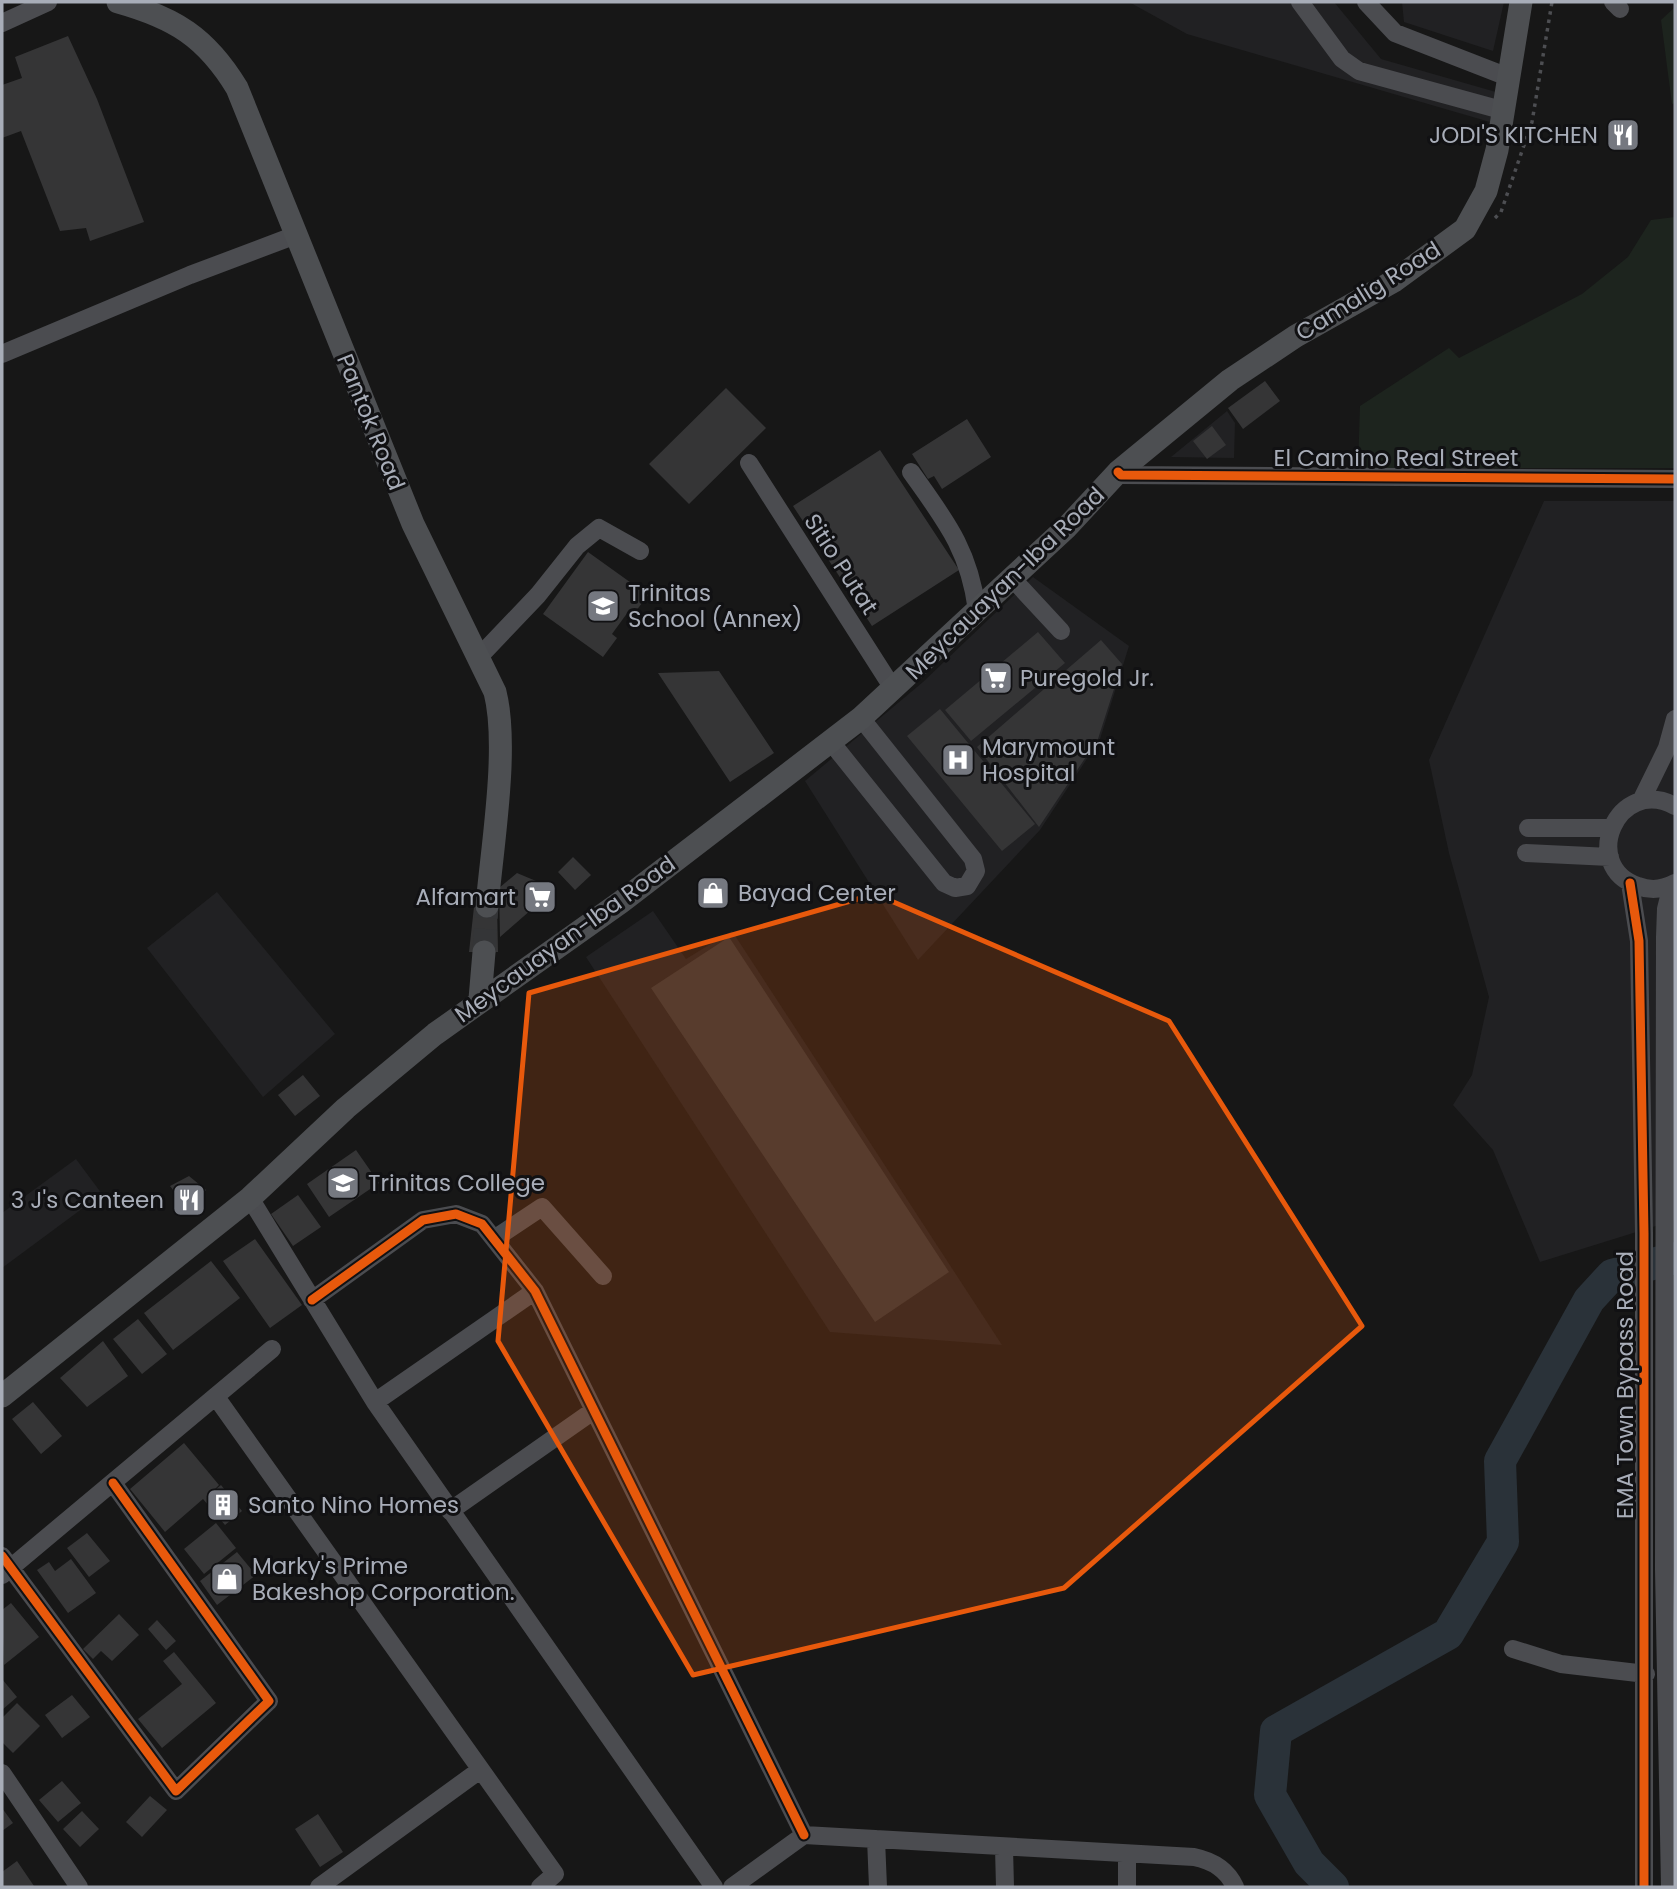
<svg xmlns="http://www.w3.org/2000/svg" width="1677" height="1889" font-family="Poppins,sans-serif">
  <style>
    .built { fill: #212123 }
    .green { fill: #1d241e }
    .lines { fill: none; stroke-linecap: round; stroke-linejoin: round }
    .river { stroke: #2a3239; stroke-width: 32 }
    .building { fill: #353536 }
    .major-tunnel { stroke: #343537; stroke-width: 23; stroke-dasharray: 23 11; stroke-linecap: butt }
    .path { stroke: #4d4e52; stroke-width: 3.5; stroke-dasharray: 3.5 5; stroke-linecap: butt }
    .minor { stroke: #4b4c50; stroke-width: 18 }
    .major { stroke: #4d4f52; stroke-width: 23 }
    .cycleway-casing { stroke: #111113; stroke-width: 13 }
    .cycleway { stroke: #e8590c; stroke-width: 9 }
    .marked { fill: #e8590c; fill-opacity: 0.2; stroke: #e8590c; stroke-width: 5; stroke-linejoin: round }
    .labels { text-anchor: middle; stroke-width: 6; stroke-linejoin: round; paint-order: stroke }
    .poi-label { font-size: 23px; fill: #a8adb8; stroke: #111113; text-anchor: start }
    .street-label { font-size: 23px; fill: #a8adb8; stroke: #111113 }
  </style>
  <rect width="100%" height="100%" fill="#171717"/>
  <path class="built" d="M 1129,2 L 1334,2 L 1381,59 L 1496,92 L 1490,122 L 1187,34 Z
    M 1402,2 L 1504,2 L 1493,51 L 1404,22 Z
    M 1227,411 L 1235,423 L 1234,458 L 1171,457 Z
    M 1544,501 L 1675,501 L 1675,1220 L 1540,1262 L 1493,1150 L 1453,1105 L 1472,1075 L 1489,997 L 1449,853 L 1429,760 Z
    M 1033,577 L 1129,646 L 1100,739 L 1040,830 L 918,960 L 805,781 L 923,682 Z
    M 217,892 L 335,1034 L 263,1097 L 147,948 Z
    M 653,911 L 686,959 L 732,931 L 1002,1345 L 830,1332 L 586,957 Z
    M 76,1159 L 102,1194 L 2,1268 L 2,1213 Z"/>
  <path class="green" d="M 1675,7 L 1675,103 L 1672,104 L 1661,20 Z
    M 1675,217 L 1675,468 L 1358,468 L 1360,406 L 1449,348 L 1459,358 L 1582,294 L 1628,257 L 1651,220 Z"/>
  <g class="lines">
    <path class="river" d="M 1333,1887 L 1309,1863 L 1270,1795 L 1276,1731 L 1448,1634 L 1503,1542 L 1500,1461 L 1589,1300 L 1612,1275 L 1675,1258"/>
  </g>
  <path class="building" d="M 68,36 L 97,99 L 144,222 L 90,241 L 86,228 L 60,231 L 21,131 L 2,138 L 2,85 L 22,78 L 15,57 Z
    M 1265,381 L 1280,401 L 1243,429 L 1228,408 Z
    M 726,388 L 766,428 L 689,504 L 649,464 Z
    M 967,419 L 991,457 L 942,489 L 934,476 L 928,479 L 912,454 Z
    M 1212,426 L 1226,445 L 1207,459 L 1193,441 Z
    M 880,450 L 959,570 L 872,626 L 793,506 Z
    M 588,552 L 648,595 L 633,615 L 628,612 L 612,634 L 617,638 L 603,657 L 543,614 Z
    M 1038,632 L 1065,663 L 971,741 L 945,710 Z
    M 1101,640 L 1122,664 L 1098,739 L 1039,827 L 977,747 Z
    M 719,671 L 774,753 L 730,782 L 658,673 Z
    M 940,709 L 1035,824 L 1002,851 L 907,736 Z
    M 573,857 L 591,875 L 575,890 L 558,872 Z
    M 517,873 L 555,889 L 500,937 L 499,888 Z
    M 497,905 L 498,952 L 469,952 L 474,907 Z
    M 729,937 L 949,1272 L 875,1322 L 651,988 Z
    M 303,1075 L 320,1096 L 295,1116 L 278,1095 Z
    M 356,1150 L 379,1183 L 329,1217 L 307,1184 Z
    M 189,1176 L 206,1190 L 189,1210 L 170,1186 Z
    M 298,1195 L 321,1227 L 293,1246 L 271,1214 Z
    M 255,1239 L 302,1305 L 270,1328 L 223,1261 Z
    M 211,1261 L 240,1298 L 173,1350 L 144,1313 Z
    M 138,1319 L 167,1354 L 142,1374 L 113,1339 Z
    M 103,1341 L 128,1376 L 87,1407 L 60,1378 Z
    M 33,1402 L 62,1436 L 41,1454 L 12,1419 Z
    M 184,1443 L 219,1485 L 210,1494 L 221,1485 L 242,1511 L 225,1525 L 203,1499 L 165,1532 L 130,1489 Z
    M 216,1523 L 236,1548 L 204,1574 L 184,1549 Z
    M 87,1533 L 110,1561 L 89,1577 L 67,1548 Z
    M 237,1552 L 256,1575 L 217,1605 L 200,1581 Z
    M 71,1559 L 96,1593 L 68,1613 L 37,1570 L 49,1562 L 55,1571 Z
    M 11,1603 L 39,1637 L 4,1665 L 2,1610 Z
    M 119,1614 L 139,1635 L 112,1661 L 101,1651 L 93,1659 L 83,1649 Z
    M 157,1620 L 176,1641 L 166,1650 L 148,1629 Z
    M 174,1652 L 216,1703 L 162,1748 L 138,1719 L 182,1684 L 163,1661 Z
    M 2,1679 L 17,1697 L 2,1710 Z
    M 72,1695 L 90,1717 L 62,1738 L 45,1715 Z
    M 17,1703 L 40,1726 L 13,1753 L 2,1742 L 2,1718 Z
    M 62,1781 L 81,1803 L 58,1822 L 39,1800 Z
    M 150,1796 L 167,1810 L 142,1837 L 126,1822 Z
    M 2,1808 L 13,1823 L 2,1831 Z
    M 82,1811 L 99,1829 L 80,1847 L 63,1829 Z
    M 318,1814 L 343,1852 L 320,1867 L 295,1829 Z
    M 17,1861 L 34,1886 L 3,1887 L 2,1872 Z"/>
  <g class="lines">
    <path class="major-tunnel" d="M 484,952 L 487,906"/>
    <path class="path" d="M 1495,218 L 1501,212 L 1532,122 L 1552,2"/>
    <path class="minor" d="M 1300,2 L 1342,59 L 1359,71 L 1505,111
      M 1366,2 L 1395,33 L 1508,77
      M 1613,2 L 1620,9
      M 2,23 L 48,2
      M 2,354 L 190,275 L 296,235
      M 749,463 L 894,690
      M 911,472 C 945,520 969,549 977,610
      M 1118,472 L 1121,475 L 1675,479
      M 1011,577 L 1061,631
      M 478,658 L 538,595 L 577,546 L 599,528 L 640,551
      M 831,742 L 944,883 L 955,888 L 967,886 L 976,871 L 973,859 L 861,718
      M 1641,801 L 1667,748 L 1675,719
      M 1675,806 C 1617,775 1579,866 1638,886 C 1651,891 1664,889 1675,883
      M 1528,828 L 1611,828
      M 1526,853 L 1610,857
      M 1630,883 L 1639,941 L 1644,1233 L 1644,1887
      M 250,1198 L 375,1402 L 714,1887
      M 494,1239 L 542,1207 L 603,1276
      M 312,1300 L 423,1220 L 456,1214 L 482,1224 L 535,1291 L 804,1835
      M 216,1397 L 555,1874 L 540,1887
      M 375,1402 L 535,1291
      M 450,1511 L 593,1411
      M 2,1556 L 176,1791 L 269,1701 L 113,1483
      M 2,1575 L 272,1349
      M 1513,1649 L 1561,1664 L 1646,1674
      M 2,1773 L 79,1887
      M 876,1839 L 878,1887
      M 1004,1848 L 1005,1887
      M 1127,1854 L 1127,1887
      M 319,1887 L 480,1770
      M 732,1887 L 804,1835 L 1194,1857 C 1213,1861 1227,1869 1235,1887
      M 1670,1887 L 1664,1569 L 1665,937 L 1666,909 L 1672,885"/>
    <path class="major" d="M 118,2 C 175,18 206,37 237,88 L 413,524 L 495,692 C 509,747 492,847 487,906
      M 480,999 L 484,952
      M 2,1396 L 250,1198 L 346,1108 L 435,1034 L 621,902 L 861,718 L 1067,527 L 1118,472 L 1230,380 L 1296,336 L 1394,281 L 1465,229 L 1486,191 L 1497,150 L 1521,2"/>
    <defs>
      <path id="cycleway" d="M 1118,472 L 1121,475 L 1675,479
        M 1630,883 L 1639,941 L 1644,1233 L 1644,1887
        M 312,1300 L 423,1220 L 456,1214 L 482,1224 L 535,1291 L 804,1835
        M 2,1556 L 176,1791 L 269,1701 L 113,1483"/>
    </defs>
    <use href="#cycleway" class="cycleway-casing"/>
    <use href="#cycleway" class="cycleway"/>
  </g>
  <path class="marked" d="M 875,894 L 1169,1021 L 1362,1326 L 1064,1588 L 693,1675 L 498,1341 L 529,993 Z"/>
  <defs>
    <symbol id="restaurant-square" viewBox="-11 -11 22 22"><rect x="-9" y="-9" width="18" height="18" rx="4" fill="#757880" stroke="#111113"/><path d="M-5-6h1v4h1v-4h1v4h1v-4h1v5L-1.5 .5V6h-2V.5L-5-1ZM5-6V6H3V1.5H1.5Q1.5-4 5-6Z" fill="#fff"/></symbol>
    <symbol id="school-square" viewBox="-11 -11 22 22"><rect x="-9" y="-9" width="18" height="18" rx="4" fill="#757880" stroke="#111113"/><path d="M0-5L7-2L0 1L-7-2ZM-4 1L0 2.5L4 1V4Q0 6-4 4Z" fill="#fff"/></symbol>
    <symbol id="supermarket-square" viewBox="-11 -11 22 22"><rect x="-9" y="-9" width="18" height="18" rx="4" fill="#757880" stroke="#111113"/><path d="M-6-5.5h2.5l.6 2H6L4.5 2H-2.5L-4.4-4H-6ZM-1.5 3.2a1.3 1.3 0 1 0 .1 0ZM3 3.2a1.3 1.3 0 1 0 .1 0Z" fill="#fff"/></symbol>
    <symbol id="hospital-square" viewBox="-11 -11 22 22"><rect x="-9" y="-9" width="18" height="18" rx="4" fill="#757880" stroke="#111113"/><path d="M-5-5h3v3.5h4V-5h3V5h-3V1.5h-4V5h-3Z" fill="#fff"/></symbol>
    <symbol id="shop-square" viewBox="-11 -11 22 22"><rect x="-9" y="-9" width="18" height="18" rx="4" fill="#757880" stroke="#111113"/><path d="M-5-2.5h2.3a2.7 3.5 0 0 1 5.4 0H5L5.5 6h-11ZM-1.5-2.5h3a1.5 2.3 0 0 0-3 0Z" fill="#fff"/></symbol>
    <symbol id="building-square" viewBox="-11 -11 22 22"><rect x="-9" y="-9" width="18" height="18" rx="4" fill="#757880" stroke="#111113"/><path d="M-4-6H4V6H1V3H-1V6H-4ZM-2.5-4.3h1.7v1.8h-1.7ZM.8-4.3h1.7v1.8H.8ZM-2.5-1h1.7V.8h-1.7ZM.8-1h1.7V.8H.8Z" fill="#fff"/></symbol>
  </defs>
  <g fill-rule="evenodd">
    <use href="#restaurant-square" x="1604" y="116" width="38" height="38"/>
    <use href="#school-square" x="584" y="587" width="38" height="38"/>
    <use href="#supermarket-square" x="977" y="659" width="38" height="38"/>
    <use href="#hospital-square" x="939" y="741" width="38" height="38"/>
    <use href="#shop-square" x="694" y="874" width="38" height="38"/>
    <use href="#supermarket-square" x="521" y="878" width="38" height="38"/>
    <use href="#school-square" x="324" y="1164" width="38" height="38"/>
    <use href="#restaurant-square" x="170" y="1181" width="38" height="38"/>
    <use href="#building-square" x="204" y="1486" width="38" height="38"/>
    <use href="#shop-square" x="208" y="1560" width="38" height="38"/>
  </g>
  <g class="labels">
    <g class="poi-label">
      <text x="1598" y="143" text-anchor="end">JODI'S KITCHEN</text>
      <text x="628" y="601">Trinitas<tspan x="628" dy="26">School (Annex)</tspan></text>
      <text x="1020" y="686">Puregold Jr.</text>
      <text x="982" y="755">Marymount<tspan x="982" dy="26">Hospital</tspan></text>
      <text x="738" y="901">Bayad Center</text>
      <text x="516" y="905" text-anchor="end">Alfamart</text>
      <text x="368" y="1191">Trinitas College</text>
      <text x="164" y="1208" text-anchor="end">3 J's Canteen</text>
      <text x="248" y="1513">Santo Nino Homes</text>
      <text x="252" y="1574">Marky's Prime<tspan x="252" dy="26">Bakeshop Corporation.</tspan></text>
    </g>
    <g class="street-label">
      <text transform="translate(1368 291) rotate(-32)" y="8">Camalig Road</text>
      <text transform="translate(371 422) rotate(68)" y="8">Pantok Road</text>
      <text x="1396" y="466">El Camino Real Street</text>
      <text transform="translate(841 564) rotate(57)" y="8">Sitio Putat</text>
      <text transform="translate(1005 583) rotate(-44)" y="8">Meycauayan-Iba Road</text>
      <text transform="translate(565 939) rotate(-36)" y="8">Meycauayan-Iba Road</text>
      <text transform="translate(1625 1385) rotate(-90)" y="8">EMA Town Bypass Road</text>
    </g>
  </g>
  <rect width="1677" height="1889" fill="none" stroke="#a8adb8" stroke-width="7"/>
</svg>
